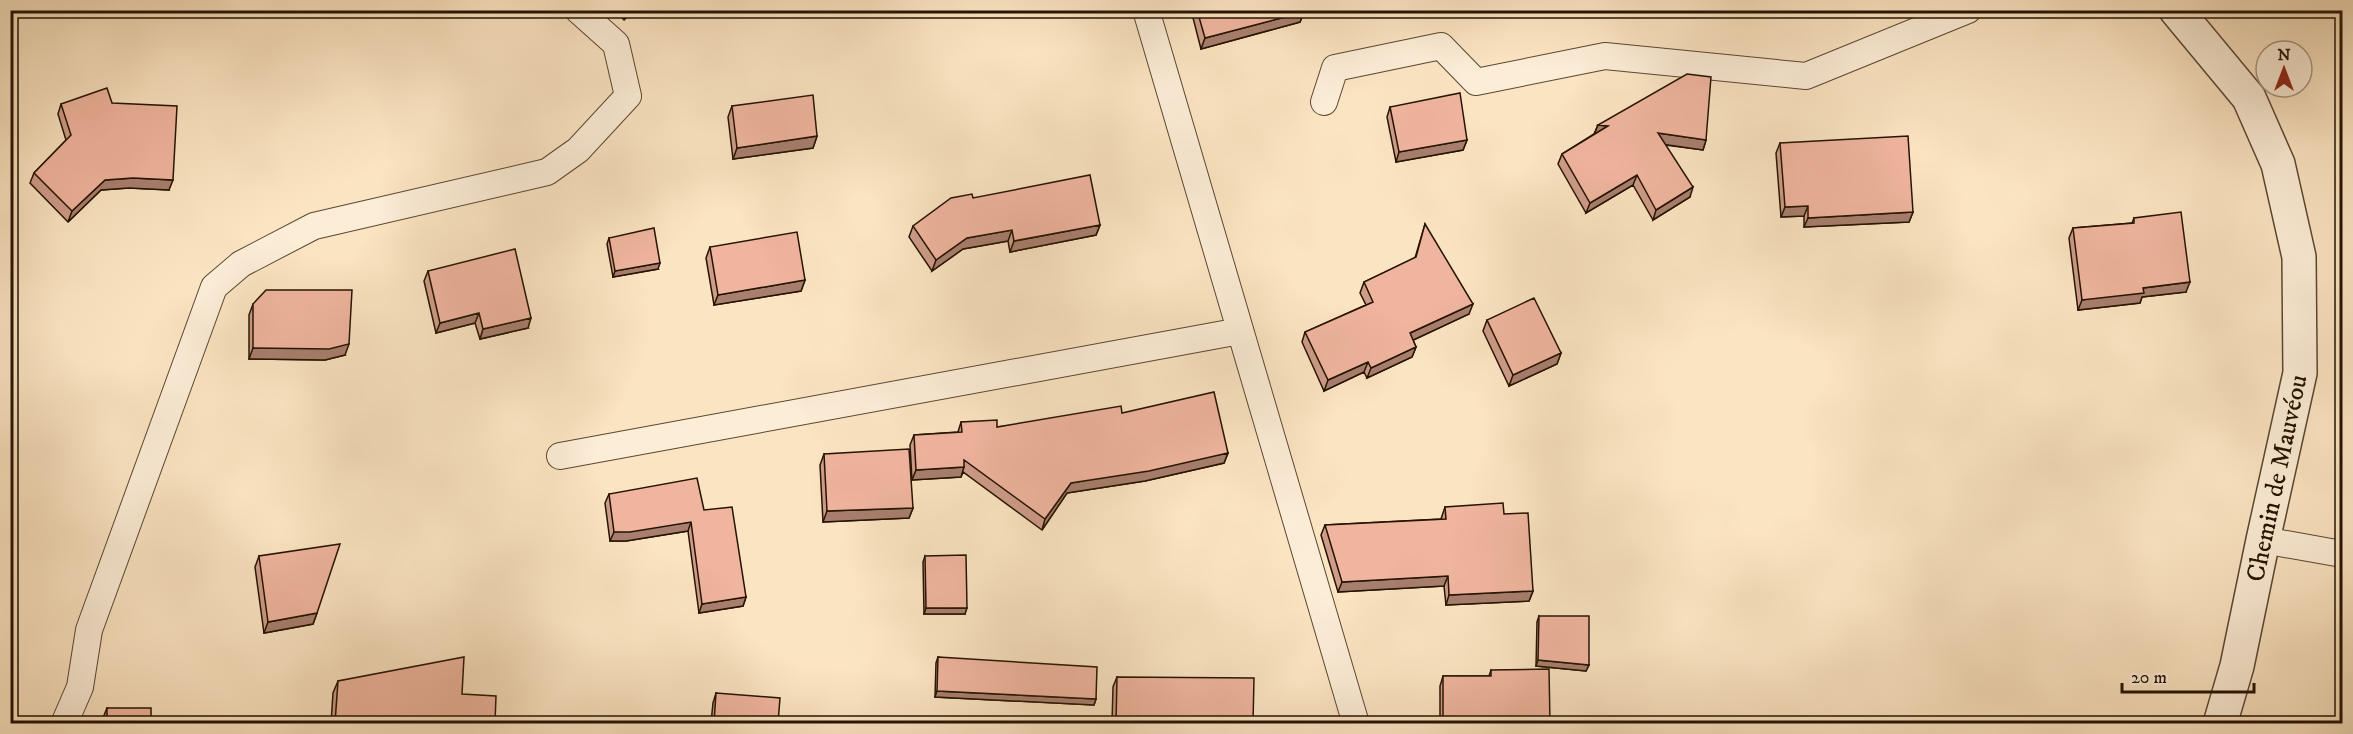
<svg xmlns="http://www.w3.org/2000/svg" width="2353" height="734" font-family="'IM FELL DW Pica',serif">
  <style>
    .lines { fill: none; stroke-linecap: round; stroke-linejoin: round }
    .service-casing { stroke: #5a4731; stroke-width: 28 }
    .minor-casing { stroke: #5a4731; stroke-width: 36 }
    .service { stroke: #fcedd7; stroke-width: 26 }
    .minor { stroke: #fcedd7; stroke-width: 33 }
    .wall { fill: #ce9c89; stroke: #251301; stroke-width: 1.5 }
    .shaded-wall { fill: #a87f6f; stroke: #251301; stroke-width: 1.5 }
    .building { fill: #f0b59f; stroke: #251301; stroke-width: 1.5 }
    .labels { text-anchor: middle; stroke-width: 4.5; stroke-linejoin: round; paint-order: stroke }
    .street-label { font-size: 26px; fill: #251301; stroke: #fcedd7 }
  </style>
  <rect width="100%" height="100%" fill="#fbe4c2"/>
  <filter id="stains"><feTurbulence type="fractalNoise" baseFrequency=".00333" numOctaves="4"/><feColorMatrix values="0 0 0 0 .2 0 0 0 0 .09 0 0 0 0 .02 0 0 0 .5 -.17"/></filter>
  <radialGradient id="worn" r=".72"><stop offset=".6" stop-color="#630" stop-opacity="0"/><stop offset="1" stop-color="#630" stop-opacity=".3"/></radialGradient>
  <g class="lines">
    <defs>
      <path id="service" d="M 1146,10 L 1356,724
        M 1324,102 L 1335,68 L 1441,46 L 1476,82 L 1605,56 L 1806,76 L 1968,10
        M 560,456 L 1240,331
        M 2263,540 L 2342,554
        M 64,724 L 80,687 L 89,630 L 214,287 L 241,264 L 314,226 L 547,172 L 578,150 L 628,96 L 616,44 L 578,10"/>
      <path id="minor" d="M 2176,10 L 2249,98 L 2278,164 L 2299,257 L 2300,373 L 2263,540 L 2237,666 L 2220,724"/>
    </defs>
    <use href="#service" class="service-casing"/>
    <use href="#minor" class="minor-casing"/>
    <use href="#service" class="service"/>
    <use href="#minor" class="minor"/>
  </g>
  <path class="wall" d="M 614,10 L 633,10 L 624,20 Z
    M 1191,10 L 1304,10 L 1304,12 L 1300,22 L 1201,49 Z
    M 112,103 L 169,190 L 129,188 L 101,190 L 68,222 L 30,183 L 34,173 L 66,140 L 58,114 L 61,104 Z
    M 732,106 L 817,136 L 813,148 L 733,159 L 728,117 Z
    M 1390,107 L 1467,140 L 1463,150 L 1396,162 L 1387,117 Z
    M 1598,125 L 1706,140 L 1703,150 L 1665,145 L 1690,197 L 1653,220 L 1633,185 L 1586,213 L 1558,164 L 1562,154 L 1594,134 Z
    M 1780,143 L 1913,212 L 1909,222 L 1804,227 L 1804,216 L 1781,217 L 1776,153 Z
    M 973,198 L 1100,225 L 1096,235 L 1010,252 L 1008,241 L 963,249 L 932,271 L 909,237 L 913,226 Z
    M 2134,218 L 2186,292 L 2142,297 L 2140,303 L 2078,310 L 2069,238 L 2073,228 L 2132,223 Z
    M 1425,224 L 1469,314 L 1413,340 L 1416,347 L 1412,357 L 1367,378 L 1364,372 L 1324,391 L 1302,342 L 1305,332 L 1366,305 L 1360,293 L 1364,282 L 1415,258 Z
    M 609,238 L 658,269 L 613,277 L 607,244 Z
    M 710,247 L 805,280 L 801,291 L 714,305 L 706,258 Z
    M 428,271 L 528,328 L 480,339 L 475,323 L 436,333 L 424,281 Z
    M 253,304 L 345,355 L 325,360 L 249,359 L 249,315 Z
    M 1487,320 L 1561,353 L 1557,364 L 1509,386 L 1483,331 Z
    M 1122,413 L 1228,453 L 1224,463 L 1145,481 L 1067,493 L 1042,530 L 963,472 L 961,477 L 912,480 L 910,445 L 914,435 L 958,432 L 961,422 L 997,427 Z
    M 824,454 L 913,508 L 909,518 L 823,522 L 820,465 Z
    M 609,494 L 704,510 L 746,597 L 743,606 L 699,613 L 688,531 L 626,541 L 610,541 L 605,503 Z
    M 1445,507 L 1504,514 L 1533,591 L 1529,601 L 1446,605 L 1444,586 L 1338,592 L 1321,535 L 1325,525 L 1441,519 Z
    M 259,556 L 317,613 L 313,624 L 264,633 L 255,567 Z
    M 925,556 L 965,614 L 924,614 L 923,562 Z
    M 1539,616 L 1589,665 L 1586,671 L 1536,666 L 1537,622 Z
    M 938,657 L 1096,699 L 1094,705 L 935,697 L 936,663 Z
    M 1491,670 L 1550,723 L 1440,723 L 1440,686 L 1443,676 L 1489,676 Z
    M 1117,677 L 1253,723 L 1112,723 L 1113,687 Z
    M 338,681 L 462,694 L 495,723 L 331,723 L 333,693 Z
    M 716,693 L 778,723 L 711,723 L 713,703 Z
    M 107,708 L 151,723 L 103,723 L 103,718 Z"/>
  <path class="shaded-wall" d="M 628,10 L 633,10 L 624,20 Z
    M 1304,12 L 1300,22 L 1201,49 L 1205,38 Z
    M 1598,125 L 1608,126 L 1594,135 Z
    M 1658,133 L 1706,140 L 1703,150 L 1654,143 Z
    M 817,136 L 813,148 L 733,159 L 737,148 Z
    M 1467,140 L 1463,150 L 1396,162 L 1399,152 Z
    M 1637,175 L 1633,185 L 1586,213 L 1590,203 Z
    M 133,178 L 173,180 L 169,190 L 129,188 L 101,190 L 68,222 L 72,211 L 105,180 Z
    M 1693,187 L 1690,197 L 1653,220 L 1656,210 Z
    M 1808,206 L 1804,216 L 1781,217 L 1785,207 Z
    M 1913,212 L 1909,222 L 1804,227 L 1808,218 Z
    M 1100,225 L 1096,235 L 1010,252 L 1014,241 Z
    M 1012,230 L 1008,241 L 963,249 L 932,271 L 936,260 L 967,238 Z
    M 660,263 L 658,269 L 613,277 L 615,271 Z
    M 805,280 L 801,291 L 714,305 L 718,295 Z
    M 2190,282 L 2186,292 L 2142,297 L 2140,303 L 2078,310 L 2082,300 L 2143,288 Z
    M 1473,304 L 1469,314 L 1407,343 L 1410,333 Z
    M 479,313 L 475,323 L 436,333 L 440,323 Z
    M 531,318 L 528,328 L 480,339 L 483,329 Z
    M 349,344 L 345,355 L 325,360 L 249,359 L 253,348 Z
    M 1416,347 L 1412,357 L 1367,378 L 1371,368 Z
    M 1561,353 L 1557,364 L 1509,386 L 1513,375 Z
    M 1368,362 L 1364,372 L 1324,391 L 1328,380 Z
    M 1228,453 L 1224,463 L 1145,481 L 1067,493 L 1042,530 L 1045,519 L 1071,483 Z
    M 964,467 L 961,477 L 912,480 L 916,470 Z
    M 913,508 L 909,518 L 823,522 L 827,511 Z
    M 691,522 L 688,531 L 626,541 L 610,541 L 614,532 Z
    M 1448,576 L 1444,586 L 1338,592 L 1342,582 Z
    M 1533,591 L 1529,601 L 1446,605 L 1449,595 Z
    M 746,597 L 743,606 L 699,613 L 702,604 Z
    M 926,608 L 967,608 L 965,614 L 924,614 Z
    M 317,613 L 313,624 L 264,633 L 268,622 Z
    M 1538,660 L 1589,665 L 1586,671 L 1536,666 Z
    M 937,691 L 1096,699 L 1094,705 L 935,697 Z"/>
  <path class="building" d="M 1197,10 L 1304,10 L 1304,12 L 1205,38 Z
    M 1687,74 L 1711,77 L 1706,140 L 1658,133 L 1693,187 L 1656,210 L 1637,175 L 1590,203 L 1562,154 L 1608,126 L 1598,125 Z
    M 107,88 L 112,103 L 177,106 L 173,180 L 133,178 L 105,180 L 72,211 L 34,173 L 71,135 L 61,104 Z
    M 1460,93 L 1467,140 L 1399,152 L 1390,107 Z
    M 813,95 L 817,136 L 737,148 L 732,106 Z
    M 1908,136 L 1913,212 L 1808,218 L 1808,206 L 1785,207 L 1780,143 Z
    M 1090,175 L 1100,225 L 1014,241 L 1012,230 L 967,238 L 936,260 L 913,226 L 951,198 L 972,194 L 973,198 Z
    M 2181,212 L 2190,282 L 2143,288 L 2144,293 L 2082,300 L 2073,228 L 2134,223 L 2134,218 Z
    M 1425,224 L 1473,304 L 1410,333 L 1416,347 L 1371,368 L 1368,362 L 1328,380 L 1305,332 L 1373,302 L 1364,282 L 1416,257 Z
    M 654,228 L 660,263 L 615,271 L 609,238 Z
    M 797,232 L 805,280 L 718,295 L 710,247 Z
    M 515,249 L 531,318 L 483,329 L 479,313 L 440,323 L 428,271 Z
    M 266,290 L 352,290 L 349,344 L 329,349 L 253,348 L 253,304 Z
    M 1534,298 L 1561,353 L 1513,375 L 1487,320 Z
    M 1214,392 L 1228,453 L 1149,471 L 1071,483 L 1045,519 L 964,460 L 964,467 L 916,470 L 914,435 L 962,432 L 961,422 L 997,420 L 997,427 L 1121,406 L 1122,413 Z
    M 909,449 L 913,508 L 827,511 L 824,454 Z
    M 697,478 L 704,510 L 732,507 L 746,597 L 702,604 L 691,522 L 630,532 L 614,532 L 609,494 Z
    M 1503,503 L 1504,514 L 1528,513 L 1533,591 L 1449,595 L 1448,576 L 1342,582 L 1325,525 L 1446,519 L 1445,507 Z
    M 340,544 L 317,613 L 268,622 L 259,556 Z
    M 966,555 L 967,608 L 926,608 L 925,556 Z
    M 1539,616 L 1589,616 L 1589,665 L 1538,660 Z
    M 464,657 L 462,694 L 496,696 L 495,723 L 335,723 L 338,681 Z
    M 938,657 L 1097,667 L 1096,699 L 937,691 Z
    M 1549,669 L 1550,723 L 1443,723 L 1443,676 L 1491,676 L 1491,670 Z
    M 1117,677 L 1254,678 L 1253,723 L 1116,723 Z
    M 716,693 L 780,698 L 778,723 L 714,723 Z
    M 107,708 L 151,708 L 151,723 L 107,723 Z
    M 2012,719 L 2030,723 L 2011,723 Z"/>
  <g class="labels">
    <g class="street-label">
      <text transform="translate(2276 478) rotate(-78)" y="9">Chemin de Mauvéou</text>
    </g>
  </g>
  <rect width="2353" height="734" fill="none" stroke="#fbe4c2" stroke-width="36"/>
  <rect x="12" y="12" width="2329" height="710" fill="none" stroke="#251301" stroke-width="3"/>
  <rect x="18" y="18" width="2317" height="698" fill="none" stroke="#251301" stroke-width="1.5"/>
  <g transform="translate(2284 69)"><circle r="28" fill="#fcedd7" stroke="#a69681" stroke-width="1.5"/>
  <path d="M0-4.5L10 22L0 15L-10 22Z" fill="#8f2418"/>
  <text y="-9" font-size="16" font-weight="bold" text-anchor="middle" fill="#251301">N</text>
  </g>
  <path d="M2122 683v9h132v-9" fill="none" stroke="#251301" stroke-width="3"/>
  <text x="2131" y="683" font-size="18" fill="#251301" stroke="#fcedd7" stroke-width="4.5" paint-order="stroke">20 m</text>
  <rect width="100%" height="100%" filter="url(#stains)"/>
  <rect width="100%" height="100%" fill="url(#worn)"/>
</svg>
